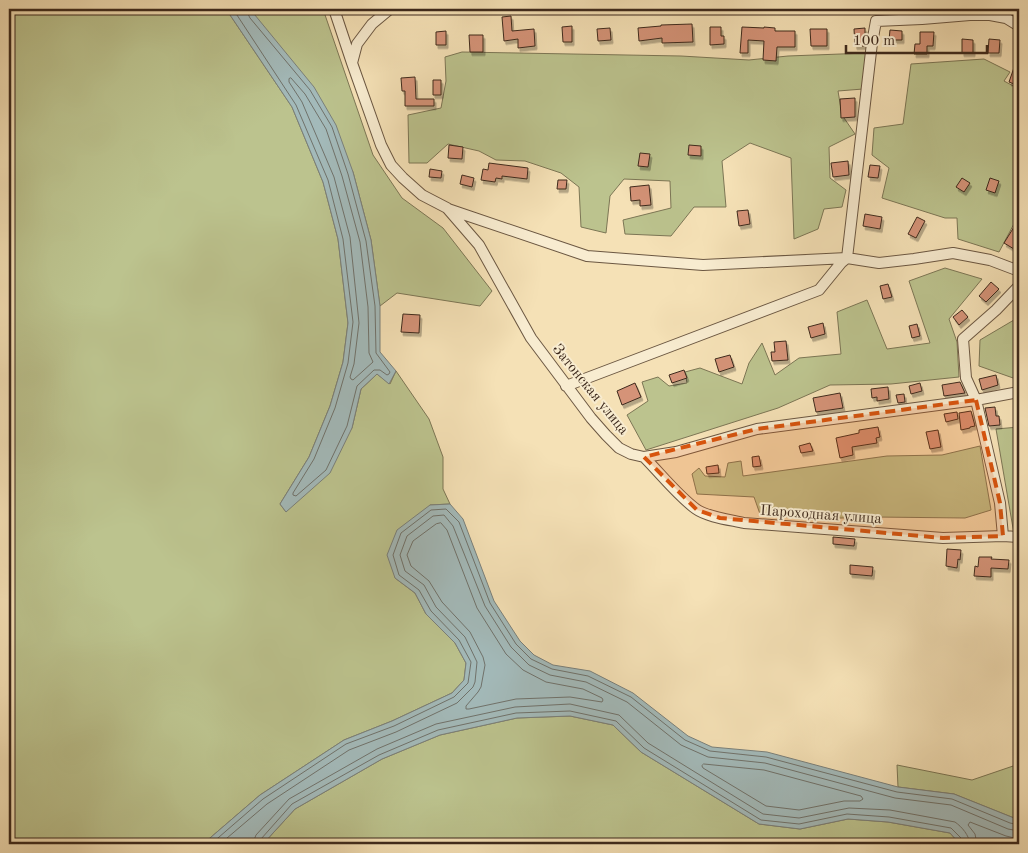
<svg xmlns="http://www.w3.org/2000/svg" width="1028" height="853" font-family="'Old Standard TT',serif">
  <style>
    .green { fill: #bcc38e; stroke: #7c7655 }
    .water { fill: #a3baba; stroke: #7a807b }
    .lines { fill: none; stroke-linecap: round; stroke-linejoin: round }
    .shore { stroke: #70726b; stroke-width: 1 }
    .building { fill: #d59378; stroke: #3d291c; filter: url(#shadow) }
    .street-casing { stroke: #6b5742; stroke-width: 12 }
    .street { stroke: #f8ecd0; stroke-width: 10 }
    .marked { fill: #d7540e; fill-opacity: 0.2; stroke: #d7540e; stroke-width: 4; stroke-dasharray: 10 6; stroke-linejoin: round }
    .labels { text-anchor: middle; stroke-width: 4; stroke-linejoin: round; paint-order: stroke }
    .street-label { font-size: 15px; fill: #3d291c; stroke: #f8ecd0 }
  </style>
  <defs>
    <filter id="shadow"><feDropShadow dx="2" dy="3.5" stdDeviation="0" flood-color="#0004"/></filter>
  </defs>
  <rect width="100%" height="100%" fill="#f5e1b6"/>
  <filter id="stains"><feTurbulence type="fractalNoise" baseFrequency=".004" numOctaves="4"/><feColorMatrix values="0 0 0 0 .2 0 0 0 0 .09 0 0 0 0 .02 0 0 0 .5 -.17"/></filter>
  <radialGradient id="worn" r=".72"><stop offset=".6" stop-color="#630" stop-opacity="0"/><stop offset="1" stop-color="#630" stop-opacity=".3"/></radialGradient>
  <path class="green" d="M 9,9 L 226,9 L 292,107 L 323,182 L 338,239 L 348,323 L 343,362 L 330,406 L 309,457 L 280,504 L 286,512 L 352,428 L 361,389 L 377,374 L 390,384 L 396,371 L 429,419 L 443,457 L 443,489 L 450,504 L 430,505 L 395,578 L 415,593 L 426,614 L 455,643 L 466,663 L 464,680 L 452,693 L 392,721 L 344,740 L 260,795 L 203,844 L 9,844 Z
    M 250,9 L 323,9 L 373,155 L 402,198 L 443,228 L 492,291 L 480,306 L 397,293 L 380,306 L 371,240 L 353,172 Z
    M 462,52 L 681,56 L 749,60 L 788,56 L 867,53 L 863,89 L 838,91 L 842,115 L 855,134 L 829,147 L 830,178 L 846,190 L 842,207 L 824,209 L 818,229 L 794,239 L 791,158 L 750,143 L 722,161 L 726,207 L 694,207 L 671,236 L 625,234 L 623,220 L 671,208 L 670,181 L 624,179 L 610,196 L 606,233 L 581,227 L 579,187 L 561,173 L 525,161 L 496,160 L 479,151 L 448,144 L 427,163 L 409,163 L 408,115 L 441,108 L 446,81 L 445,57 Z
    M 984,59 L 1010,72 L 1004,81 L 1019,89 L 1019,218 L 1016,220 L 999,252 L 958,239 L 957,218 L 945,218 L 882,198 L 889,168 L 872,155 L 874,128 L 903,124 L 911,64 Z
    M 945,268 L 982,279 L 949,319 L 957,342 L 959,377 L 891,384 L 830,385 L 778,408 L 646,450 L 627,415 L 648,401 L 642,382 L 658,377 L 669,386 L 687,383 L 685,372 L 700,368 L 742,384 L 749,363 L 762,343 L 775,375 L 799,358 L 841,354 L 837,312 L 867,300 L 887,349 L 930,343 L 909,281 Z
    M 1019,317 L 1019,359 L 1014,365 L 1016,379 L 979,366 L 980,340 Z
    M 1019,427 L 1019,534 L 1014,534 L 996,429 Z
    M 980,446 L 991,510 L 965,518 L 875,517 L 809,519 L 760,514 L 754,497 L 697,494 L 692,474 L 699,468 L 705,476 L 725,477 L 728,463 L 741,461 L 743,476 L 887,456 L 942,455 Z
    M 570,716 L 613,725 L 641,752 L 759,824 L 800,829 L 848,819 L 888,822 L 950,833 L 960,844 L 263,844 L 295,809 L 382,759 L 440,735 L 517,718 Z
    M 1019,764 L 1019,820 L 954,794 L 898,787 L 897,765 L 972,780 Z"/>
  <path class="water" d="M 226,9 L 250,9 L 314,87 L 336,125 L 353,172 L 371,240 L 380,306 L 380,352 L 396,371 L 389,384 L 377,374 L 361,389 L 352,428 L 330,473 L 286,512 L 280,504 L 309,457 L 330,406 L 343,362 L 348,323 L 338,239 L 323,182 L 292,107 Z
    M 450,504 L 463,519 L 494,601 L 520,641 L 534,655 L 553,665 L 590,671 L 633,693 L 688,736 L 712,747 L 767,752 L 898,787 L 954,794 L 1019,820 L 1019,844 L 960,844 L 950,833 L 888,822 L 848,819 L 800,829 L 759,824 L 641,752 L 613,725 L 570,716 L 517,718 L 440,735 L 382,759 L 295,809 L 263,844 L 203,844 L 260,795 L 344,740 L 392,721 L 452,693 L 464,680 L 466,663 L 455,643 L 426,614 L 415,593 L 395,578 L 387,555 L 397,530 L 430,505 Z"/>
  <g class="lines">
    <path class="shore" d="M 233,9 L 296,105 L 328,180 L 343,239 L 353,322 L 348,363 L 335,408 L 314,459 L 293,493 L 293,495 L 296,496 L 326,470 L 347,426 L 357,386 L 374,370 L 380,370 L 387,375 L 389,374 L 390,372 L 376,353 L 375,306 L 366,241 L 348,174 L 332,127 L 310,90 L 250,18 L 247,12 L 246,9
      M 291,78 L 305,94 L 326,129 L 342,176 L 360,242 L 368,307 L 369,353 L 373,362 L 353,380 L 351,379 L 350,377 L 354,364 L 359,323 L 350,237 L 334,177 L 302,102 L 289,82 L 289,79 Z
      M 441,523 L 447,530 L 477,608 L 506,654 L 523,670 L 546,682 L 583,689 L 602,698 L 603,700 L 602,702 L 570,697 L 516,699 L 469,709 L 466,709 L 466,706 L 478,692 L 481,687 L 485,665 L 483,657 L 470,632 L 442,602 L 429,581 L 411,566 L 407,555 L 413,541 L 436,524 Z
      M 704,764 L 764,770 L 861,796 L 863,799 L 860,801 L 844,801 L 799,810 L 766,806 L 703,768 L 702,766 Z
      M 211,844 L 263,799 L 346,744 L 394,726 L 454,697 L 468,683 L 471,662 L 459,640 L 431,611 L 419,590 L 399,575 L 393,555 L 401,533 L 431,510 L 446,509 L 459,522 L 490,603 L 516,644 L 531,659 L 552,669 L 588,676 L 631,697 L 685,740 L 710,751 L 766,757 L 897,792 L 952,799 L 1010,823 L 1019,825
      M 220,844 L 267,804 L 349,750 L 396,732 L 457,703 L 473,687 L 475,682 L 477,662 L 465,637 L 436,607 L 424,585 L 405,571 L 400,555 L 407,536 L 433,516 L 444,515 L 453,526 L 485,606 L 511,647 L 529,665 L 550,675 L 586,682 L 627,702 L 681,745 L 708,757 L 765,763 L 895,798 L 951,805 L 1008,829 L 1019,831
      M 253,844 L 254,840 L 256,835 L 289,799 L 377,749 L 436,724 L 515,707 L 570,704 L 619,715 L 648,743 L 763,814 L 799,818 L 849,808 L 890,810 L 955,822 C 962,827 969,835 970,844
      M 259,844 L 261,839 L 292,804 L 379,755 L 438,730 L 516,713 L 570,711 L 616,721 L 644,748 L 761,820 L 799,824 L 847,814 L 889,817 L 951,828 L 962,839 L 963,844
      M 977,844 L 975,834 L 968,825 L 970,822 L 1006,836 L 1019,839"/>
  </g>
  <path class="building" d="M 511,16 L 512,31 L 534,29 L 535,46 L 518,48 L 518,39 L 504,41 L 502,17 Z
    M 692,24 L 693,42 L 662,43 L 662,38 L 639,41 L 638,28 L 661,26 L 661,25 Z
    M 572,26 L 572,42 L 563,42 L 562,27 Z
    M 710,27 L 721,27 L 721,36 L 724,36 L 724,44 L 710,45 Z
    M 742,27 L 764,28 L 764,27 L 775,28 L 775,31 L 795,31 L 795,47 L 777,47 L 776,61 L 763,60 L 764,41 L 748,40 L 748,53 L 740,53 Z
    M 610,28 L 611,40 L 598,41 L 597,29 Z
    M 865,28 L 865,46 L 855,46 L 854,29 Z
    M 810,29 L 827,29 L 827,46 L 811,46 Z
    M 890,30 L 902,31 L 902,40 L 889,40 Z
    M 446,31 L 446,45 L 436,45 L 436,32 Z
    M 920,32 L 934,32 L 933,46 L 927,46 L 927,54 L 914,54 L 915,44 L 920,44 Z
    M 469,35 L 483,35 L 483,52 L 470,52 Z
    M 962,39 L 973,40 L 973,53 L 962,53 Z
    M 989,39 L 1000,40 L 999,53 L 988,53 Z
    M 1018,56 L 1019,56 L 1019,86 L 1009,82 Z
    M 415,77 L 416,99 L 434,99 L 434,106 L 405,106 L 405,91 L 402,91 L 401,78 Z
    M 433,80 L 441,80 L 441,95 L 433,95 Z
    M 855,98 L 855,117 L 841,118 L 840,99 Z
    M 449,145 L 463,147 L 462,159 L 448,158 Z
    M 689,145 L 701,146 L 701,156 L 688,155 Z
    M 640,153 L 650,154 L 648,167 L 638,166 Z
    M 848,161 L 849,175 L 833,177 L 831,163 Z
    M 489,163 L 528,168 L 527,179 L 502,176 L 502,179 L 496,178 L 495,182 L 481,180 L 483,169 L 488,170 Z
    M 870,165 L 880,166 L 878,178 L 868,177 Z
    M 430,169 L 442,171 L 441,178 L 429,177 Z
    M 462,175 L 474,178 L 472,187 L 460,184 Z
    M 962,178 L 970,183 L 964,192 L 956,187 Z
    M 990,178 L 999,181 L 995,193 L 986,190 Z
    M 558,180 L 567,180 L 566,189 L 557,189 Z
    M 649,185 L 651,205 L 640,206 L 640,200 L 631,201 L 630,187 Z
    M 748,210 L 750,224 L 739,226 L 737,211 Z
    M 865,214 L 882,217 L 880,229 L 863,226 Z
    M 917,217 L 925,221 L 916,238 L 908,234 Z
    M 1019,219 L 1019,252 L 1004,243 Z
    M 991,282 L 999,289 L 986,302 L 979,296 Z
    M 888,284 L 892,297 L 883,299 L 880,286 Z
    M 962,310 L 968,317 L 959,325 L 953,317 Z
    M 403,314 L 420,315 L 419,333 L 401,332 Z
    M 823,323 L 825,334 L 811,338 L 808,327 Z
    M 917,324 L 920,336 L 912,338 L 909,326 Z
    M 786,341 L 788,360 L 772,361 L 771,352 L 775,352 L 774,342 Z
    M 730,355 L 734,367 L 719,372 L 715,359 Z
    M 684,370 L 687,378 L 672,383 L 669,375 Z
    M 996,375 L 998,385 L 982,390 L 979,379 Z
    M 960,382 L 965,393 L 944,396 L 942,385 Z
    M 635,383 L 641,397 L 622,405 L 617,391 Z
    M 920,383 L 922,391 L 911,394 L 909,386 Z
    M 888,387 L 889,399 L 877,401 L 877,397 L 872,398 L 871,389 Z
    M 840,393 L 843,408 L 816,412 L 813,398 Z
    M 904,394 L 905,402 L 898,403 L 896,395 Z
    M 995,407 L 996,416 L 999,416 L 1000,425 L 989,426 L 985,408 Z
    M 971,411 L 975,426 L 970,427 L 970,428 L 961,430 L 959,413 Z
    M 957,412 L 958,419 L 946,422 L 944,414 Z
    M 878,427 L 880,437 L 876,438 L 877,443 L 852,447 L 853,455 L 840,458 L 836,438 L 859,433 L 859,430 Z
    M 938,430 L 941,447 L 930,449 L 926,432 Z
    M 810,443 L 813,451 L 801,453 L 799,446 Z
    M 759,456 L 761,466 L 753,467 L 752,457 Z
    M 718,465 L 719,473 L 707,474 L 706,467 Z
    M 833,537 L 855,539 L 854,546 L 833,544 Z
    M 947,549 L 961,550 L 960,560 L 958,559 L 957,568 L 946,566 Z
    M 979,557 L 992,557 L 991,559 L 1009,560 L 1008,569 L 991,568 L 991,577 L 974,576 L 975,566 L 978,567 Z
    M 850,565 L 873,567 L 872,576 L 850,574 Z"/>
  <g class="lines">
    <defs>
      <path id="street" d="M 334,9 L 352,63 L 381,145 L 391,165 L 403,178 L 422,195 L 447,208 L 479,245 L 531,338 L 591,418 L 606,435 L 619,448 L 631,454 L 644,457 L 676,452 L 757,429 L 976,400 L 1019,392
        M 901,9 L 922,19 L 970,15 L 990,15 L 1006,18 L 1019,26
        M 352,63 L 357,44 L 372,24 L 390,9
        M 448,209 L 587,256 L 703,265 L 847,258 L 879,263 L 914,259 L 953,253 L 990,260 L 1019,271
        M 566,386 L 819,290 L 841,263 L 847,258 L 872,43 L 876,21 L 922,19
        M 644,457 C 660,473 678,496 696,509 C 707,517 731,520 744,523 L 943,538 L 1003,536 L 1019,537
        M 1003,536 L 1000,503 L 976,400 L 966,378 L 963,339 L 996,310 L 1019,286"/>
    </defs>
    <use href="#street" class="street-casing"/>
    <use href="#street" class="street"/>
  </g>
  <path class="marked" d="M 976,400 L 1000,503 L 1003,536 L 943,538 L 720,518 L 697,510 L 644,457 L 757,429 Z"/>
  <g class="labels">
    <g class="street-label">
      <text transform="translate(591 389) rotate(51)" y="5">Затонская улица</text>
      <text transform="translate(821 514) rotate(4)" y="5">Пароходная улица</text>
    </g>
  </g>
  <rect width="1028" height="853" fill="none" stroke="#f5e1b6" stroke-width="30"/>
  <rect x="10" y="10" width="1008" height="833" fill="none" stroke="#3d291c" stroke-width="2.5"/>
  <rect x="15" y="15" width="998" height="823" fill="none" stroke="#3d291c"/>
  <path d="M846 45v8h141v-8" fill="none" stroke="#3d291c" stroke-width="2.5"/>
  <text x="853" y="45" font-size="15" fill="#3d291c" stroke="#f8ecd0" stroke-width="4" paint-order="stroke">100 m</text>
  <rect width="100%" height="100%" filter="url(#stains)"/>
  <rect width="100%" height="100%" fill="url(#worn)"/>
</svg>
